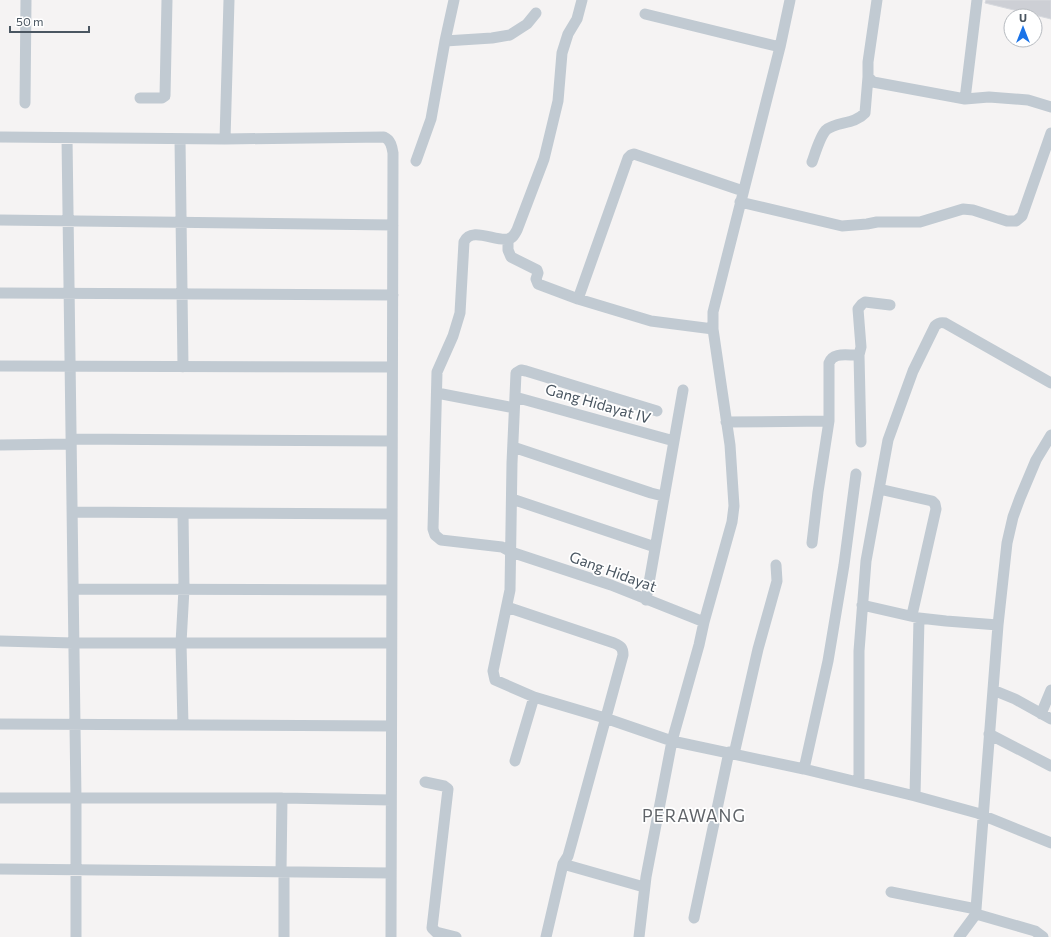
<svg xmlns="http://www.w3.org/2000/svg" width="1051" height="937" font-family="Commissioner,sans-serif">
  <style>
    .building { fill: #cdcfd5; stroke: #d7d9de }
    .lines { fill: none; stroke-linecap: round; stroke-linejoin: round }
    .minor { stroke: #c1cad2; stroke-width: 11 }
    .labels { text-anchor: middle; stroke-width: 3.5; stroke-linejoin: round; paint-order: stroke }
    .street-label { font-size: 15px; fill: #4a5661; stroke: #fff }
    .quarter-label { font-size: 17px; letter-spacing: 1px; fill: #5f6368; stroke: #fff }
  </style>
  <rect width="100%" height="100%" fill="#f5f3f3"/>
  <path class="building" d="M 986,0 L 1051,0 L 1051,19 L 985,3 Z"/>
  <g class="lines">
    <path class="minor" d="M 229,0 L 225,139 L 384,137 C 391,140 392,147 393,153 L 391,937
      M 582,0 L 577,19 L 568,34 L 562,53 L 558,101 L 544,159 L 517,230 C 515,234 513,238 508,239 C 496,242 471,226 464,242 L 460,313 L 453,336 L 437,372 L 433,529 L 435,535 L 441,540 L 502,547 L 511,552 L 611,585 L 704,622
      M 877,0 L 868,62 L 868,77 L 873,82 L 965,99 L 989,97 L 1028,100 L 1051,107
      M 645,14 L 780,47
      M 445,41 L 492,38 L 510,35 L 527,24 L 536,13
      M 140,98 L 162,98 L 165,96 L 167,0
      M 965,99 L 977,0
      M 25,103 L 26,0
      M 0,137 L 225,139
      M 67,138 L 76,799 L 76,937
      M 180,139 L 183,367
      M 416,161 L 431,119 L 445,41 L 454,0
      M 812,162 C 815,154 820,136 826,130 C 836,121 854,125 865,113 L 868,77
      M 740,202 L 842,226 L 867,224 L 877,222 L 920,222 L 963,209 L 973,210 L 1007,221 L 1016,221 L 1022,216 L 1051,133
      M 0,220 L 393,225
      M 508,239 L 508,250 L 511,257 L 537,270 L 538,273 L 536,279 L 538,284 L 578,299
      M 0,293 L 393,295
      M 713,329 L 651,321 L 578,299 L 628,158 L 631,155 L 634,154 L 743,191
      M 859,355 L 861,442
      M 0,366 L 392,367
      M 437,393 L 514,408
      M 515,397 L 674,441
      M 657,411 L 526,371 L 521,370 L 516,373 L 512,463 L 510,590 L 493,671 L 495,680 L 534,697 L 605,718 L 672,741 L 804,769 L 915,796 L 977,813 L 1051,843
      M 726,422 L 829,421 L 829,363 C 833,351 849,356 859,355 L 861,347 L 858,309 L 862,304 L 865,302 L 890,305
      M 71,439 L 392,441
      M 0,445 L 71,444
      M 513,447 L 651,493 L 663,496
      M 879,489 L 932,501 L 935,504 L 936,509 L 912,615
      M 512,499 L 655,547
      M 72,512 L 392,514
      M 812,543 L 818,492 L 829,421
      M 73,589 L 391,590
      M 646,600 L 683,390
      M 862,605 L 919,618 L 946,621 L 998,625
      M 507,607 L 614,643 C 621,646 623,648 623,655 L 573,838 L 568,856 L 563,864 L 546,937
      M 0,641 L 73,643 L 391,643
      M 993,690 L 1015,699 L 1051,719
      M 1041,714 L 1051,690
      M 0,724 L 391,726
      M 183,725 L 181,643 L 184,589 L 183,513
      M 989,734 L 1051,766
      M 734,754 L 758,649 L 777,581 L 776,565
      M 515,761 L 534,697
      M 804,769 L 828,661 L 844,565 L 856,474
      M 425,782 L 444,786 L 448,789 L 432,928 L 436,932 L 456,937
      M 859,782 L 859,651 L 866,561 L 888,440 L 913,371 L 935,326 C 938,323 940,322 945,323 L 1051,383
      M 915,796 L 919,618
      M 0,798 L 282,798 L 391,800
      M 563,864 L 644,887
      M 0,869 L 391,873
      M 281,872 L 282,798
      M 284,872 L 284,937
      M 891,892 L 976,909
      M 976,914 L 1035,931 L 1043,937
      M 694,918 L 729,752
      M 639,937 L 646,877 L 672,741 L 699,645 L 704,622 L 732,522 L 734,506 L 730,445 L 713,329 L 713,312 L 780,47 L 790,0
      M 959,937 L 976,914 L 976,909 L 998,625 L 1007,543 L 1013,517 L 1020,498 L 1036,460 L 1051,435"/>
  </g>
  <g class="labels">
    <g class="street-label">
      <text transform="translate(598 404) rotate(16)" y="5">Gang Hidayat IV</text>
      <text transform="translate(613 572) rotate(20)" y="5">Gang Hidayat</text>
    </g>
    <g class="quarter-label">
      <text x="694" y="822">PERAWANG</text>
    </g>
  </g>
  <g transform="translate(1023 28)"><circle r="19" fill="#ffffff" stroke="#b7bbc0"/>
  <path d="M0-3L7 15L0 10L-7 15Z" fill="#1a73e8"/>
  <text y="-6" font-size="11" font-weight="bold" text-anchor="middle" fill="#4a5661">U</text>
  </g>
  <path d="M10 26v6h79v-6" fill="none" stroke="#4a5661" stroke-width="2"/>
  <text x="16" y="26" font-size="12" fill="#4a5661" stroke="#ffffff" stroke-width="3" paint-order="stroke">50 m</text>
</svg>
